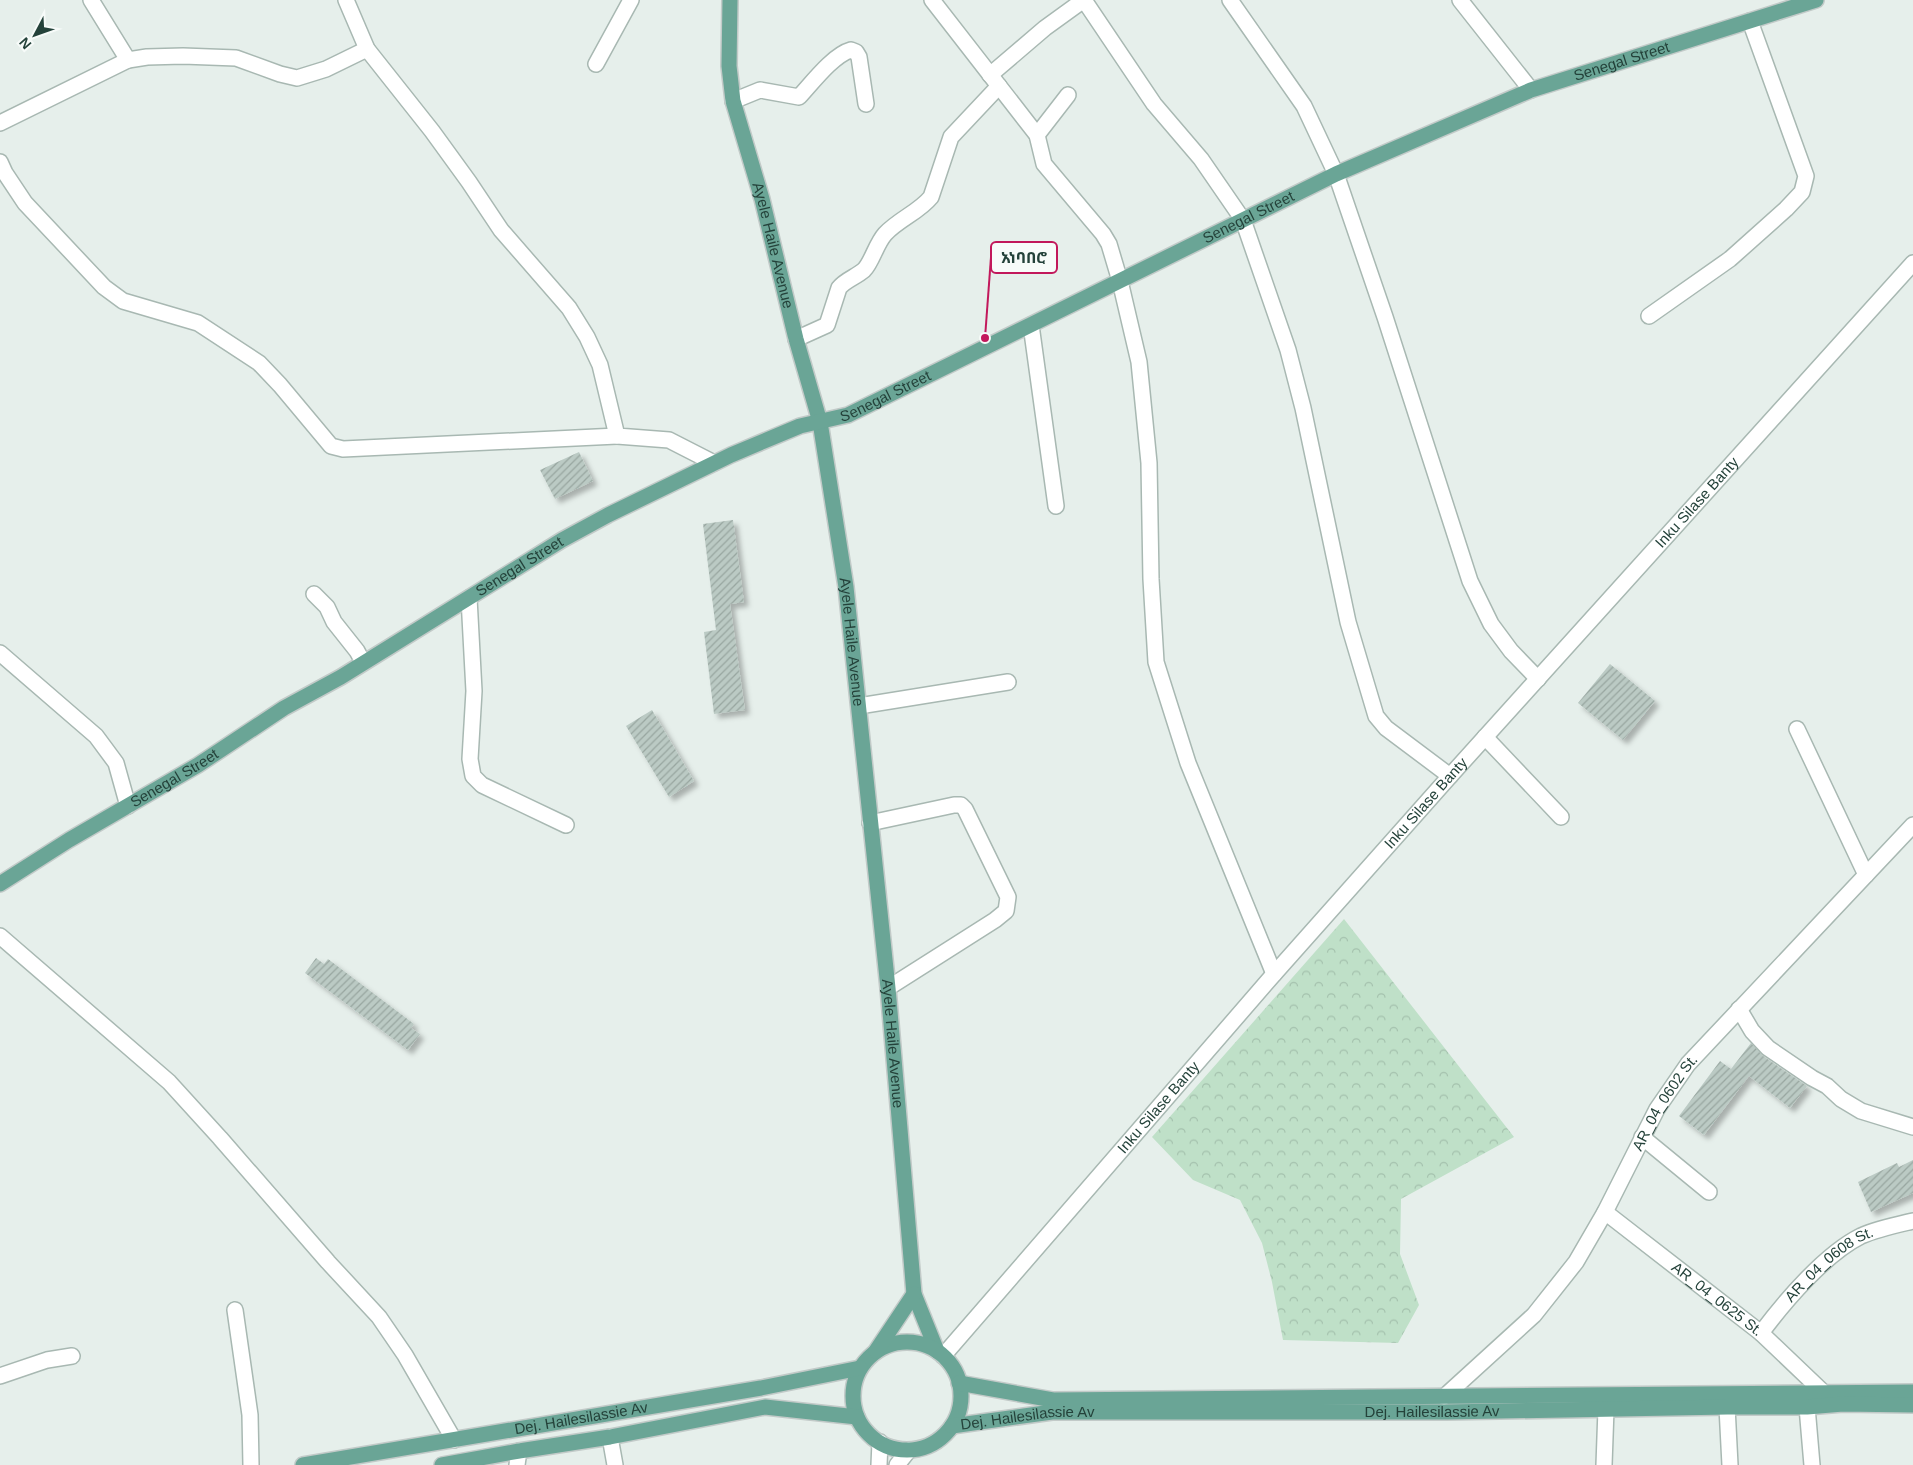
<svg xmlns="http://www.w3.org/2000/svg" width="1913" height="1465" font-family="Arial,'Noto Sans Ethiopic',sans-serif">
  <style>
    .park { fill: url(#park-crowns) }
    .building { fill: url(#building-hatch); filter: url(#shadow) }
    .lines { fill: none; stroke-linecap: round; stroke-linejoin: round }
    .minor-casing { stroke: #a8b8b2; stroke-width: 18 }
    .major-casing { stroke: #c2cac8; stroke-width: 18 }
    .minor { stroke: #fff; stroke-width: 15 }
    .major { stroke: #6aa596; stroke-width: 15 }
    .labels { text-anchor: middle; stroke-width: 4.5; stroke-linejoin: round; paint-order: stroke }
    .street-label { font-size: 15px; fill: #24423a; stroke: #f7fbf9 }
    .leader { fill: none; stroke: #c2185b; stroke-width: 2 }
    .callout-dot { fill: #c2185b; stroke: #f7fbf9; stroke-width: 2 }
    .callout { fill: #f7fbf9; stroke: #c2185b; stroke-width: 2 }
    .callout-label { font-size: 16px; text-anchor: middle; font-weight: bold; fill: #24423a }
  </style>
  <defs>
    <pattern id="park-crowns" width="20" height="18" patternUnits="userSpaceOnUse" patternTransform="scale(1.25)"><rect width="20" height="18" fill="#bfe0c8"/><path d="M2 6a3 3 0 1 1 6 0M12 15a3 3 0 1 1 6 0" fill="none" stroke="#a4c1ad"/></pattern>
    <pattern id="building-hatch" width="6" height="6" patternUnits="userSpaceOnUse" patternTransform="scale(1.25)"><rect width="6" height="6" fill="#bbcac4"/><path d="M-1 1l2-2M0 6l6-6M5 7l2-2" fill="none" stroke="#98a6a0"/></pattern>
    <filter id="shadow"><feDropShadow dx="4.5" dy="4.5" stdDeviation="2.5" flood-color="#0004"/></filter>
  </defs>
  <rect width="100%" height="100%" fill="#e6efeb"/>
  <path class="park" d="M 1344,919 L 1514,1137 L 1401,1199 L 1400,1254 L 1419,1305 L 1398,1343 L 1283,1340 L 1272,1282 L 1262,1243 L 1240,1200 L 1193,1180 L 1152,1137 Z"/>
  <path class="building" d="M 579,452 L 593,481 L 555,499 L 540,470 Z
    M 733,520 L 744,602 L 730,604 L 745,710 L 714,714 L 704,632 L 716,630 L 703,524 Z
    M 1610,664 L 1655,701 L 1623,740 L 1578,703 Z
    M 652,710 L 694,781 L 669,797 L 626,726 Z
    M 316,958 L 324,964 L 328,959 L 414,1024 L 411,1028 L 420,1034 L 408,1050 L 305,973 Z
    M 1751,1043 L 1763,1056 L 1807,1086 L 1790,1108 L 1749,1076 L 1704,1135 L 1679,1116 L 1720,1061 L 1731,1069 Z
    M 1913,1160 L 1913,1193 L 1871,1212 L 1858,1182 L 1897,1163 L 1899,1167 Z"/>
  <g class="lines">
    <defs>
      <g id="minor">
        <path d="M 346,0 L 367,49 L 432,131 L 469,182 L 501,230 L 569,308 L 587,337 L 600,365 L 617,436 L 669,440 L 714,463"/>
        <path d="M 932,0 L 1037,135 L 1044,164 L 1103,234 L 1109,244 L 1120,281 L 1139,362 L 1149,463 L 1151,579 L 1156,662 L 1188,763 L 1274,974"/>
        <path d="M 1230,0 L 1304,106 L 1336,174 L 1385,317 L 1470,581 L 1491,624 L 1511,651 L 1538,679"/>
        <path d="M 1460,0 L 1531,90"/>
        <path d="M 128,60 L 147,57 L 183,56 L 236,58 L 280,74 L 297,78 L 326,69 L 367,49"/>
        <path d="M 596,64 L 631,0"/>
        <path d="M 990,75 L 1045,28 L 1081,2 L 1086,3 L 1154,104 L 1201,159 L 1243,220 L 1288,350 L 1303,408 L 1348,622 L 1376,716 L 1386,728 L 1450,776"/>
        <path d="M 733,101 L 760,90 L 799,97 C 812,83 833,55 851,50 L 856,52 L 859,57 L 866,104"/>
        <path d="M 0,123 L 128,60 L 91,0"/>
        <path d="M 1037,135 L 1068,95"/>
        <path d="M 0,162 L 5,173 L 25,203 L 104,287 L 123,301 L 198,323 L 259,363 L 280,385 L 331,446 L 343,449 L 617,436"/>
        <path d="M 1649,316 L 1730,259 L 1786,209 L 1802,192 L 1806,176 L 1750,21"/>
        <path d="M 1031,325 L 1056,506"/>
        <path d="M 796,339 L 827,325 L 839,288 C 845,280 856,277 864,270 C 872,262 876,244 885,234 C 899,219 919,212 931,197 L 951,137 L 999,86"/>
        <path d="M 314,594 L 327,607 L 334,622 L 357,651 L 363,662"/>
        <path d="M 469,598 L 474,691 L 470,759 L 473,776 L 482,785 L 566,825"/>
        <path d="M 0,653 L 96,736 L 116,763 L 128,806"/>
        <path d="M 859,706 L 1008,682"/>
        <path d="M 1797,729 L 1866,875"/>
        <path d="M 1485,737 L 1561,817"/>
        <path d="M 870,823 L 954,805 L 961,805 L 965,809 L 1008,897 L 1006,911 L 995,920 L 888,988"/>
        <path d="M 0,936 L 169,1082 L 220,1138 L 328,1262 L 379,1317 L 405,1355 L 454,1440"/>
        <path d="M 1739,1009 L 1752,1031 L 1768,1048 L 1812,1078 L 1827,1086 L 1841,1099 L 1861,1111 L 1913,1127"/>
        <path d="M 1642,1137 L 1709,1192"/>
        <path id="s1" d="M 1605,1212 L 1761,1333 L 1825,1394"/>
        <path d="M 235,1310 L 250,1415 L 251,1465"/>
        <path id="s2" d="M 1761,1333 C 1785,1301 1825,1254 1861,1236 C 1877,1229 1896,1225 1913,1221"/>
        <path id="s3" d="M 943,1356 L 1274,974 L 1450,776 L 1913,263"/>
        <path d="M 0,1376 L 47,1360 L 72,1356"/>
        <path id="s4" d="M 1444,1397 L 1534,1315 L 1576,1262 L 1605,1212 L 1657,1109 L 1688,1064 L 1913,825"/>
        <path d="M 1727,1407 L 1730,1465"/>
        <path d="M 1807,1407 L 1812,1465"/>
        <path d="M 610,1437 L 615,1465"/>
        <path d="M 517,1465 L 519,1451"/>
        <path d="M 879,1465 L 880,1442"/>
        <path d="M 897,1465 L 909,1450"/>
        <path d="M 1604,1465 L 1606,1409"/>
      </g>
      <g id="major">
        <path id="s5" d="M 730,0 L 729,66 L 733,101 L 762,199 L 796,339 L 820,422 L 846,587 L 888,988 L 914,1294 L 937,1351"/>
        <path id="s6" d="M 0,884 L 69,840 L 198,765 L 284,708 L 341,677 L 562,540 L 608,515 L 731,455 L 800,426 L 848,415 L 1336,174 L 1531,90 L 1816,0"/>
        <circle cx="907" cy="1396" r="54"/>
        <path d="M 876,1351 L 914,1294"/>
        <path d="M 959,1383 L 1053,1400 L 1913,1392"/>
        <path id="s7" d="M 952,1426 L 1052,1412 L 1447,1412 L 1727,1407 L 1807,1407 L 1843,1404 L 1913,1405"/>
        <path id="s8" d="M 303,1465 L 761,1388 L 860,1368"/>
        <path d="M 442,1465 L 519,1451 L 610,1437 L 765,1407 L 857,1417"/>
      </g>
    </defs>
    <use href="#minor" class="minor-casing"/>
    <use href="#major" class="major-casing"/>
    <use href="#minor" class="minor"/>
    <use href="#major" class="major"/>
  </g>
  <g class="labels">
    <g class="street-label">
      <text dy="5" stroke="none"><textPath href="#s6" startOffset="1824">Senegal Street</textPath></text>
      <text dy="5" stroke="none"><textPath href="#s6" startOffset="1419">Senegal Street</textPath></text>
      <text dy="5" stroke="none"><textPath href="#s5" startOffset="251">Ayele Haile Avenue</textPath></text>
      <text dy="5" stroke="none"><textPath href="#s6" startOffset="1014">Senegal Street</textPath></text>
      <text dy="5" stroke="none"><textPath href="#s3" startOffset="1139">Inku Silase Banty</textPath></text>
      <text dy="5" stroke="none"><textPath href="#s6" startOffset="609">Senegal Street</textPath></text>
      <text dy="5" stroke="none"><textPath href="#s5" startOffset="656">Ayele Haile Avenue</textPath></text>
      <text dy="5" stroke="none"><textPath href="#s6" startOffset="204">Senegal Street</textPath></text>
      <text dy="5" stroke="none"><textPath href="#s3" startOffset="734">Inku Silase Banty</textPath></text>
      <text dy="5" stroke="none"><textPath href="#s5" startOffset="1060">Ayele Haile Avenue</textPath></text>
      <text dy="5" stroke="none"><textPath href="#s4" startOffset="372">AR_04_0602 St.</textPath></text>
      <text dy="5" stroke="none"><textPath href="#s3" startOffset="329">Inku Silase Banty</textPath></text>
      <text dy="5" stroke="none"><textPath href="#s2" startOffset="98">AR_04_0608 St.</textPath></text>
      <text dy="5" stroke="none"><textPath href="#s1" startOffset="142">AR_04_0625 St.</textPath></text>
      <text dy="5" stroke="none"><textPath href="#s7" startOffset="481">Dej. Hailesilassie Av</textPath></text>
      <text dy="5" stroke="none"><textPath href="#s8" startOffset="282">Dej. Hailesilassie Av</textPath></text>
      <text dy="5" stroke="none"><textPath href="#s7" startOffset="76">Dej. Hailesilassie Av</textPath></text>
    </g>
  </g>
  <path class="leader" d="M985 338L991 257"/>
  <circle class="callout-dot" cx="985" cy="338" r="5"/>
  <rect class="callout" x="991" y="242" width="66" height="31" rx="5"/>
  <g class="callout-label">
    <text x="1024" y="263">አነባበሮ</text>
  </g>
  <g transform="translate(35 35) rotate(229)" stroke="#f7fbf9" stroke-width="4" paint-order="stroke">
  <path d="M0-4L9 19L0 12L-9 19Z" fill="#24423a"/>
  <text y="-8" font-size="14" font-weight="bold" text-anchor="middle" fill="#24423a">N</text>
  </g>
</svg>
